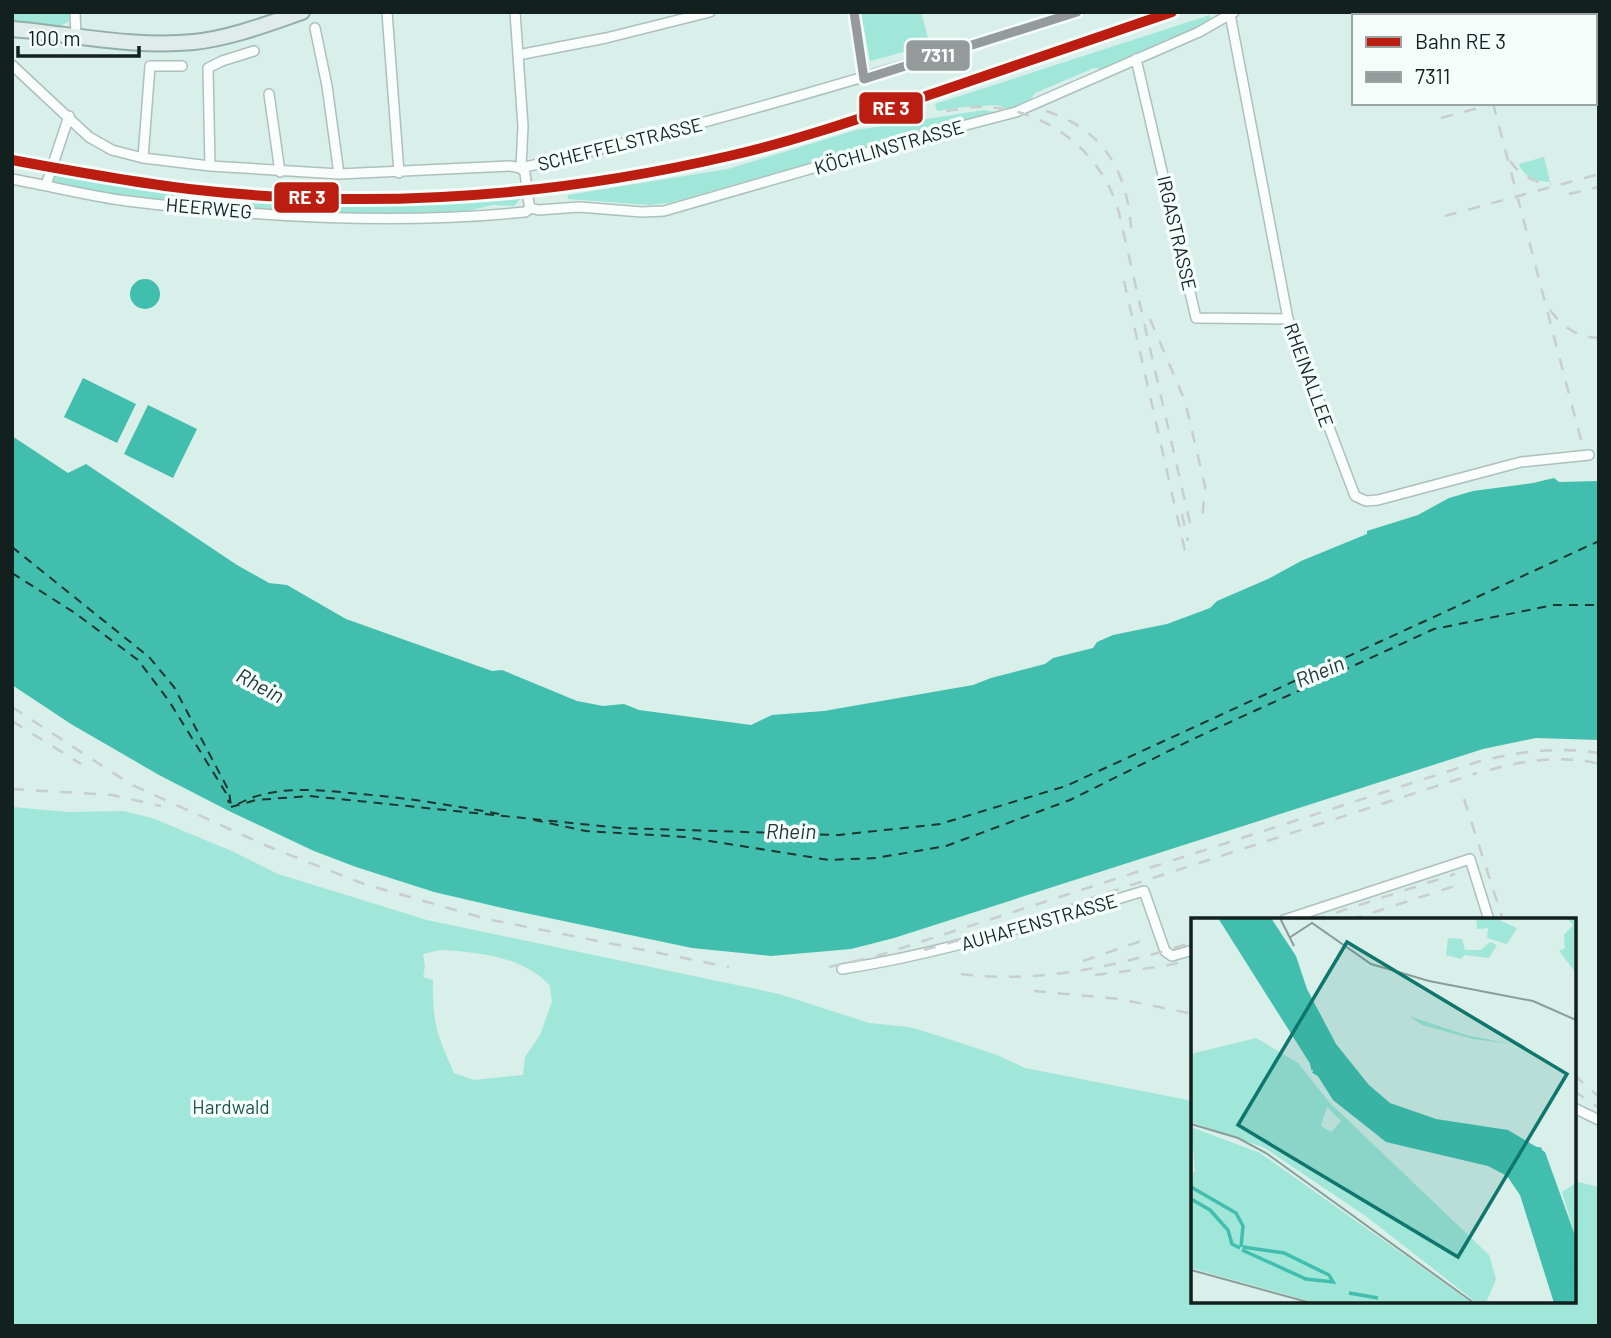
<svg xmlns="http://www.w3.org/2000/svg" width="1611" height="1338" font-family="Barlow,sans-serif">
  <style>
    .green { fill: #a0e6d9; fill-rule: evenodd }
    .water { fill: #41beae }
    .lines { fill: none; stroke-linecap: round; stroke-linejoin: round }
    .ferry { stroke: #1e3530; stroke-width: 2; stroke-dasharray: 9 7; stroke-linecap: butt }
    .minor-casing { stroke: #aec0bc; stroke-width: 12 }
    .primary-casing { stroke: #94afaa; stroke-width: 18 }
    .minor { stroke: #f9fdfc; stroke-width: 9 }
    .primary { stroke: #e0ecea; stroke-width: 14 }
    .rail { stroke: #c8cecd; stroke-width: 2.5; stroke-dasharray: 12 12; stroke-linecap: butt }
    .bus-1-casing { stroke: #f5fdfb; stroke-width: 14 }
    .bus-1 { stroke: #949b9a; stroke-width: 9 }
    .rail-1-casing { stroke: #f5fdfb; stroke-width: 16 }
    .rail-1 { stroke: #bb1e10; stroke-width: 10 }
    .labels { text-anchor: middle; stroke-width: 7; stroke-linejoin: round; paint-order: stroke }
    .street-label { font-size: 19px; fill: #12211e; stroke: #f5fdfb }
    .park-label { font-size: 19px; fill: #1f564d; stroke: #f5fdfb }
    .water-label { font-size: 21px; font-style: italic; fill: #1e3530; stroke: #f5fdfb }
    .inset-river { fill: none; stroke: #41beae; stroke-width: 3.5 }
    .inset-road { fill: none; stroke: #899d98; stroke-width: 2 }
    .view { fill: #0f766e; fill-opacity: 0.15; stroke: #0f766e; stroke-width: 3.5 }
    .inset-edge { fill: none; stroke: #12211e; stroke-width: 3.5 }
    .line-badge { stroke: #f5fdfb; stroke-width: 2.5 }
    .badge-label { font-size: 19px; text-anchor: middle; font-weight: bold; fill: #fff }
  </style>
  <rect width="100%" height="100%" fill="#d8efea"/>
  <path class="green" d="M 12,12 L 71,12 L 68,22 L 60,26 L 12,21 Z
    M 861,12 L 921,12 L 930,45 L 870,61 Z
    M 1478,12 L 1533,12 L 1534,16 L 1479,16 Z
    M 1210,15 L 1211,19 L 1200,26 L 1103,69 L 1094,68 L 1035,93 L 1031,99 L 1009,109 L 997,105 L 963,107 L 937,111 L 935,104 Z
    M 984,110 L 999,113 L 837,156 C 828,155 821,155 815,162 L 669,203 L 649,205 L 568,199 L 568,195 L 728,169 L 856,130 Z
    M 1544,157 L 1550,182 C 1537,181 1524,178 1519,164 Z
    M 53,174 C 101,180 148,189 195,193 C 303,204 412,204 520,194 L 520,199 L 514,206 L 492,205 L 456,214 L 285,212 L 198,206 L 67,187 L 54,182 Z
    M 12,807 L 69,812 L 123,811 L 152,818 L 234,852 L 278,874 L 427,920 L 779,994 L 869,1023 L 909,1027 L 936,1035 L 997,1055 L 1025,1068 L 1193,1101 L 1193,1301 L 1574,1301 L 1574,1181 L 1599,1187 L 1599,1326 L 12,1326 ZM 440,950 C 478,952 523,956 550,986 L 552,1002 L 540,1035 L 525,1057 L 523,1075 L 474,1080 L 454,1073 C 437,1034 432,1023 433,980 L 423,977 L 425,966 L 423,954 Z"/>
  <path class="water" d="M130 294a15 15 0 1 1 30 0a15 15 0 1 1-30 0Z
    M 83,378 L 136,404 L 117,443 L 64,417 Z
    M 148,405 L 197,429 L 173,478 L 124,454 Z
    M 12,436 L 68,473 L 86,464 L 237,565 L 269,583 L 287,585 L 346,619 L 492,671 L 502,670 L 577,701 L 603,706 L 624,704 L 639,710 L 751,725 L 772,715 L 824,711 L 973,685 L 991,678 L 1045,664 L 1053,658 L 1093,648 L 1097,642 L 1113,635 L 1167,624 L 1210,608 L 1217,601 L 1268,579 L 1301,561 L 1367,534 L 1367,531 L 1418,515 L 1449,498 L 1473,491 L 1533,483 L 1554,478 L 1559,482 L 1599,481 L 1599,740 L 1536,738 L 1483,749 L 894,938 L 851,949 L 771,956 L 692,948 L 511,910 L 434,892 L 356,867 L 314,851 L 229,811 L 159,775 L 71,724 L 12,685 Z"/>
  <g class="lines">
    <path class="ferry" d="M 12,547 L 149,657 L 174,687 L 229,791 L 231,806
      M 12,573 L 75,613 L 138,660 L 169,701 L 226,793 L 229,803
      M 238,804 C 275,784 320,790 360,794 C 409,798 456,806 505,815
      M 231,807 L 256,800 L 310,796 L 620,828 L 839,835 L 940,824 L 1066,786 L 1599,541
      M 534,820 L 586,831 L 685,837 L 829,860 L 876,858 L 946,846 L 1070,800 L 1193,739 L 1434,629 L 1554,605 L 1599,605"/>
    <defs>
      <path id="minor" d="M 75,12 L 76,36
        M 387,12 L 399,173
        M 515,12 L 523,126 L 521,168 L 525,173 L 529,204 L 531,208
        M 854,12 L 864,79
        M 1230,14 L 1288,319 L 1355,496 L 1366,501 L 1378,500 L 1521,462 L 1589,455
        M 315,28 L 327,86 L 339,174
        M 518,55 L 606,38 L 710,12
        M 1136,59 L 1196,318 L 1288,319
        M 12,65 L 89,137 L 112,150 L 143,158 L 210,166 L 339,174 L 510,166 L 521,168 C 709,125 893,69 1078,12
        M 269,94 L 280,172
        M 143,158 L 150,66 L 182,66
        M 210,166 L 208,68 L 222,61 L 254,51
        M 12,179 C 50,186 89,196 127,201 C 256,217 396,225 525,212 L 531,208
        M 46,185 L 69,116
        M 531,208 L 538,210 L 579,207 L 642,212 L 664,211 L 924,136 L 1016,112 L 1199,32 L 1234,12
        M 1284,920 L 1470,859 L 1489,920
        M 842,969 C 945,953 1044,921 1144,891 L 1165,951 L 1172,956 L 1193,950
        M 1574,1108 L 1599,1120"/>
      <path id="primary" d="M 12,29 C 72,34 133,48 194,42 C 231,38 267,24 302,12"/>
    </defs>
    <use href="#minor" class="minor-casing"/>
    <use href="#primary" class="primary-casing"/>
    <use href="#minor" class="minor"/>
    <use href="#primary" class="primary"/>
    <path class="rail" d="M 1469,12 L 1470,16
      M 1595,77 L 1599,76
      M 1493,103 L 1581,440
      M 946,111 C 960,109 974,106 989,107 C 1050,111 1104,155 1119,213 L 1190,523
      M 1046,111 C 1104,130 1127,171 1131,228
      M 1441,118 L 1497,103
      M 1510,161 C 1520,175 1534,183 1551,184
      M 1569,194 L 1599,187
      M 1445,216 L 1599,174
      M 1124,281 L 1185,551
      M 1550,310 C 1563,327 1576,337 1599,338
      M 1150,319 L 1185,401 L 1205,486 L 1202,523
      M 1182,514 L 1188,541
      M 12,707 L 130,784 L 267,846 L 364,884 L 487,919 L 729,967
      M 12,721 L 81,764
      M 1490,770 C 1523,760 1566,755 1599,764
      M 12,789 L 112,795 L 161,806
      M 1464,799 L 1503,920
      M 1313,920 L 1455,874
      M 1350,920 L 1464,883
      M 924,950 L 977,935 L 1477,773
      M 1083,961 L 1147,939
      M 829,967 L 877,956 L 1477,762 C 1516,752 1558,746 1599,753
      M 961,974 C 1039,984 1119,966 1193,942
      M 1095,975 L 1165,966 L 1193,959
      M 1034,991 L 1120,999 L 1193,1014
      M 1574,1075 L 1599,1097
      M 1574,1091 L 1599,1108"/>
    <defs>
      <path id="bus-1" d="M 854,12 L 864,79 L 1077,12"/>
    </defs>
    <use href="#bus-1" class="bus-1-casing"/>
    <use href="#bus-1" class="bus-1"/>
    <defs>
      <path id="rail-1" d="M 12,160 C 71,171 130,182 189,189 C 369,210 552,197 729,156 C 799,140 867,116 935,93 C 1014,66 1093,39 1172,12"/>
    </defs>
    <use href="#rail-1" class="rail-1-casing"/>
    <use href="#rail-1" class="rail-1"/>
  </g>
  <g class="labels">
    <g class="street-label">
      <text transform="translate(620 144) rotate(-14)" y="7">SCHEFFELSTRASSE</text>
      <text transform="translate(889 147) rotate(-16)" y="7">KÖCHLINSTRASSE</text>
      <text transform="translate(209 208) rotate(5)" y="7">HEERWEG</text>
      <text transform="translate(1177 233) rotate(77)" y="7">IRGASTRASSE</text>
      <text transform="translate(1309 375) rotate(70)" y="7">RHEINALLEE</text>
      <text transform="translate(1039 922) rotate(-16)" y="7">AUHAFENSTRASSE</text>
    </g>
    <g class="park-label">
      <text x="231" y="1114">Hardwald</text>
    </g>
    <g class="water-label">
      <text transform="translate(1320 672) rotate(-23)" y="7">Rhein</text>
      <text transform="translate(260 686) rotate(28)" y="7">Rhein</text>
      <text x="791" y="839">Rhein</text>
    </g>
  </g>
  <g transform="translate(1191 918)">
    <rect width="385" height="385" fill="#d8efea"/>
    <path d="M 285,0 L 304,0 L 326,10 L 316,26 L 296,20 L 297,10 L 286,11 ZM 376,0 L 385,0 L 385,55 L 368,33 L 374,30 L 373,17 L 382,7 ZM 257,20 L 271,21 L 274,32 L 290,32 L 299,24 L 306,27 L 298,40 L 273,37 L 270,41 L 255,37 ZM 218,98 L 275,117 L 320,126 L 282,121 L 231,107 ZM 65,120 L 107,145 L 139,185 L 298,337 L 305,361 L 295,385 L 286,385 L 176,299 L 74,230 L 0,204 L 0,136 ZM 136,189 L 150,203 L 140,214 L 130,208 ZM 0,209 L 69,235 L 281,385 L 125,385 L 0,350 L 0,253 L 4,255 ZM 385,265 L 385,320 L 371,274 Z" fill="#a0e6d9" fill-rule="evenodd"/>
    <path d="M 27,0 L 80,0 L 105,38 L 116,71 L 145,126 L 178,167 L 199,185 L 245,201 L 317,212 L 354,234 L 385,320 L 385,385 L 363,385 L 329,277 L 316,258 L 297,248 L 195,224 L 142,182 Z" fill="#41beae"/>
    <path class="inset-river" d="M 51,0 L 116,114 L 122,152M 56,0 L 112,97 L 123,126 L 123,146M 122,153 L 217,214 L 349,231 L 385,370M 182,195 L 216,217 L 301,228 L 334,243 L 345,256 L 362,324 L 385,384M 0,269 L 45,295 L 52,308 L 50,329M 0,281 L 19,292 L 37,312 L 41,326 L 49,330M 51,332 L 115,361 L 142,364 L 138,357 L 93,335 L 52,329M 158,375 L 187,380"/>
    <path class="inset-road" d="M 89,0 L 103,28M 98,20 L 121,5 L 180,46 L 238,63 L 342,83 L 385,102M 0,206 L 47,220 L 75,235 L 283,385M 0,352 L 120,385"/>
    <path class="view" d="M 156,24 L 376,156 L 267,339 L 47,207 Z"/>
    <rect width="385" height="385" class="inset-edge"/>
  </g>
  <g class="line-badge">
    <rect x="905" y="39" width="66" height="33" rx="7" fill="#949b9a"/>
    <rect x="858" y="91" width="66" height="34" rx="7" fill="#bb1e10"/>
    <rect x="273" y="181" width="67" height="33" rx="7" fill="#bb1e10"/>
  </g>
  <g class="badge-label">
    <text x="938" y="62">7311</text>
    <text x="891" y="115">RE 3</text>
    <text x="307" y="204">RE 3</text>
  </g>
  <rect width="1611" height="1338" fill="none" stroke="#12211e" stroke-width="28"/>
  <rect x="1352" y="14" width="245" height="91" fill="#f5fdfb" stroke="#9aa5a3" stroke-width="2"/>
  <rect x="1366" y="37" width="35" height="10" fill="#bb1e10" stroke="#9aa5a3" stroke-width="2"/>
  <text x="1415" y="49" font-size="21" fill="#12211e">Bahn RE 3</text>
  <rect x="1366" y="72" width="35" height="10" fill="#949b9a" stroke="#9aa5a3" stroke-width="2"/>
  <text x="1415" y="84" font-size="21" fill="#12211e">7311</text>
  <path d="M18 46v10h121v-10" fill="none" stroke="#12211e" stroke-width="3.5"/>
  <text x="28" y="46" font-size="21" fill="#12211e" stroke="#f5fdfb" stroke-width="5" paint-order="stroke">100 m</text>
</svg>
